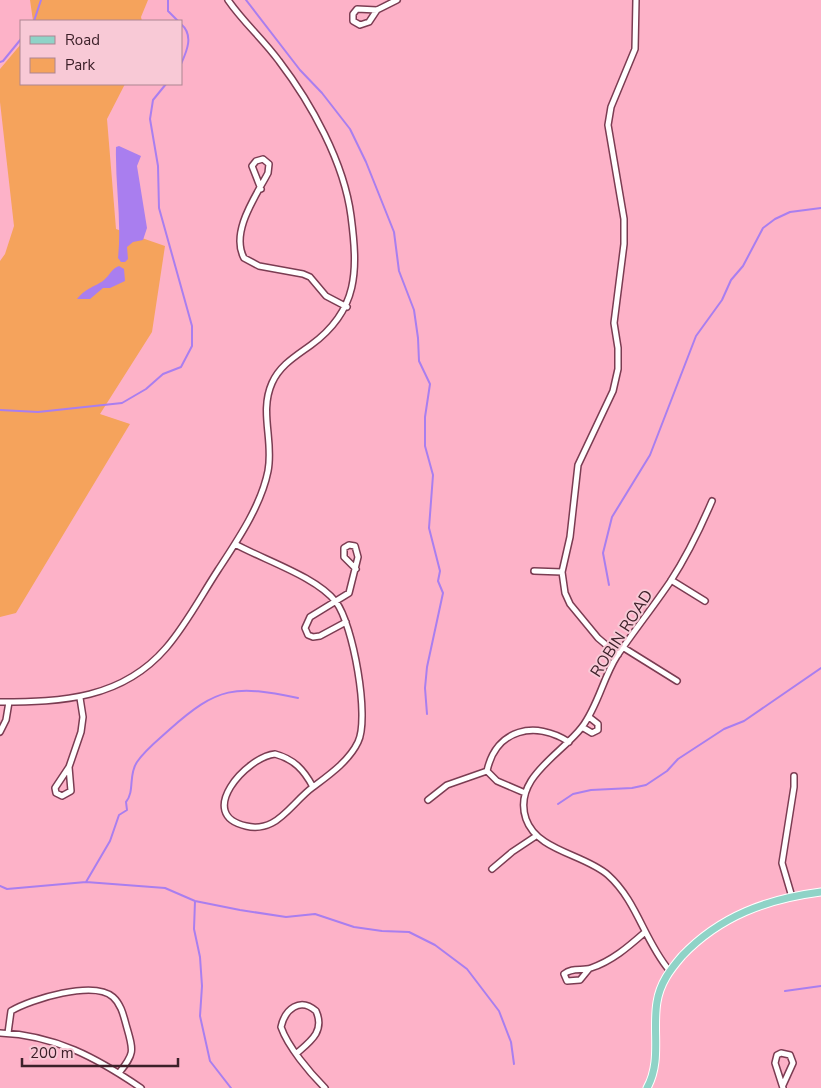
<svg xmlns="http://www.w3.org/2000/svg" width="821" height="1088" font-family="'Nunito Sans',sans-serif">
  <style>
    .green { fill: #f5a35c }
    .water { fill: #a97eef }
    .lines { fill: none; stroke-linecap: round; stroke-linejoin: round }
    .stream { stroke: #a97eef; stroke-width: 2 }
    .minor-casing { stroke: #7b3c52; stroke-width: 8 }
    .major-casing { stroke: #fff; stroke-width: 9 }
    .minor { stroke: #fff; stroke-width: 5 }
    .major { stroke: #8fd3c7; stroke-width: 7 }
    .labels { text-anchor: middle; stroke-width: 4; stroke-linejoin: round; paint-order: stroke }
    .street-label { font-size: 16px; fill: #3c2029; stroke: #f8c9d6 }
  </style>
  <rect width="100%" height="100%" fill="#fdb2c8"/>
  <path class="green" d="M 30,0 L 148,0 L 141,17 L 142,21 L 33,21 Z
    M 21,44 L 21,84 L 125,84 L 107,119 L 116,229 L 165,246 L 152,332 L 100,414 L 130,424 L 16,613 L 0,617 L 0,261 L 5,254 L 14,226 L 0,102 L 0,69 Z"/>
  <path class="water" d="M 119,146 L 141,156 L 137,166 L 147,228 L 143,240 L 133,242 L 127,247 L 128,259 L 125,262 L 121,262 L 118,258 C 122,221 115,184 116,147 Z
    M 119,266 L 124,269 L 125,281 L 110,288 L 103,288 L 90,299 L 77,299 C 88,286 94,288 104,280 C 110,275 111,269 119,266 Z"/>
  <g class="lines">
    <path class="stream" d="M 168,0 L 168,11 L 178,21
      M 246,0 L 300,70 L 322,93 L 350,129 L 366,162 L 394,232 L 399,271 L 414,310 L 418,338 L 419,361 L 430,384 L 425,417 L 425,446 L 433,475 L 429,528 L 440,571 L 438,581 L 443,593 L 427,667 L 425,688 L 427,714
      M 34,21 L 41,0
      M 181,24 C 194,35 187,51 181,64
      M 0,62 L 3,61 L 21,39
      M 0,410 L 38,412 L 122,403 L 146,389 L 163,374 L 181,367 L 192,346 L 192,326 L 159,208 L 158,166 L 150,119 L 153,100 L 166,84
      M 609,585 L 603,553 L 612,517 L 650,455 L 696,336 L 722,300 L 731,280 L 743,266 L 763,228 L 775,219 L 790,212 L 821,208
      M 558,804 L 573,794 L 591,790 L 632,788 L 646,785 L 667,771 L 678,759 L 724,729 L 744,721 L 821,668
      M 86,882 L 110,841 L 119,815 L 127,810 L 126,802 C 135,791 128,775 137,762 C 145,750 158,740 169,730 C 218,686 235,685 298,698
      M 0,886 L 7,889 L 86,882 L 165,888 L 195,901 L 240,910 L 286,917 L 315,914 L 354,927 L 382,931 L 409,932 L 435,945 L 467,969 L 499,1011 L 511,1042 L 514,1064
      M 195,901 L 194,929 L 200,957 L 202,986 L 200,1016 L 210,1061 L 231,1088
      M 785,991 L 821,986"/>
    <defs>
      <path id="minor" d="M 377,10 L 369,22 L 360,25 L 353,21 L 353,14 L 357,9 L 377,10 L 397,0
        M 261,189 L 252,166 L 256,161 L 263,159 L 269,164 L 268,173 C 256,196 230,232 244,258 L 259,266 L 303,274 L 310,277 L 326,296 L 347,307
        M 235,544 C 264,560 317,577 336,602 C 353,624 370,718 358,742 C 349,761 329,775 313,787
        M 534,571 L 562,572
        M 671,580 L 705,601
        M 346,622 L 320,636 L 313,637 L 308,635 L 305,628 L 310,617 L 349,593 L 358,557 L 355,546 L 349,545 L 344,548 L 344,557 L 356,569
        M 624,648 L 677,681
        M 618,655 L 598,638 L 570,604 L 565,593 L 562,572 L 570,537 L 578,465 L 613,391 L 618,369 L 618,348 L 614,323 L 624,244 L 624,219 L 608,125 L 611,107 L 635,49 L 636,0
        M 0,702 C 62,702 122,699 166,648 C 186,625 201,596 218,570 C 237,541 261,506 268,471 C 274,441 259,412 272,383 C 280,365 296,356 311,345 C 359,310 358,270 351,216 C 344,162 311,103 279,61 C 263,39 243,22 228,0
        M 582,727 L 592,733 L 598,730 L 598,724 L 589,717
        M 0,732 L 6,720 L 9,702
        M 275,754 C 294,759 304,770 313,787 C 299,797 286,816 272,823 C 264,827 254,828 246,826 C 195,815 246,757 275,754 Z
        M 69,767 L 71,791 L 62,796 L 56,793 L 55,788 L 69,767 L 81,732 L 83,717 L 80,698
        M 525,793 L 497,781 L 487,771 C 496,729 535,720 569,742
        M 428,800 L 447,785 L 487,771
        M 492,869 L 512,852 L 536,836
        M 792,897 L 782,863 L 794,787 L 794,776
        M 589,969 L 580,980 L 567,981 L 564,974 C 572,967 582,971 591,968 C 612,961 628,947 644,933
        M 669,970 C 644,940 637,901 608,875 C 584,854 537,851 526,819 C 512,778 562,754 582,727 C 598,706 603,678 617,656 C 634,631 653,607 670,582 C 687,556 700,529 712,501
        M 0,1033 C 55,1035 97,1058 141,1088
        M 8,1033 L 11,1011 C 31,999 94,980 113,997 C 122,1005 124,1018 127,1028 C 134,1052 134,1054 119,1073
        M 297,1053 C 311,1041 325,1031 316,1011 C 300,997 285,1009 281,1027 C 288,1047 310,1073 325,1088
        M 783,1085 L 793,1063 L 790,1055 L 781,1053 L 777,1055 L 775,1063 L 783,1088"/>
      <path id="major" d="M 647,1088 C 662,1061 652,1031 657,1002 C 660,983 670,970 682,956 C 720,916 767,899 821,892"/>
    </defs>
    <use href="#minor" class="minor-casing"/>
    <use href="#major" class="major-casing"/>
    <use href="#minor" class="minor"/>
    <use href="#major" class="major"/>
  </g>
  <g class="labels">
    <g class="street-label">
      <text transform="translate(621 633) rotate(-57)" y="6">ROBIN ROAD</text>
    </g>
  </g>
  <rect x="20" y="20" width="162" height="65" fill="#f8c9d6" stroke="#ad8591"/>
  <rect x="30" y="36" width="25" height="8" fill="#8fd3c7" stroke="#ad8591"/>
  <text x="65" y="45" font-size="15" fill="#3c2029">Road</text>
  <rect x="30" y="58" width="25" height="15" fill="#f5a35c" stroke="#ad8591"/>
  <text x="65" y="70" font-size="15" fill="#3c2029">Park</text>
  <path d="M22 1058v8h156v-8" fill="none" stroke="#3c2029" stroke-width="2.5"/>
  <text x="30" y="1058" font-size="15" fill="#3c2029" stroke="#f8c9d6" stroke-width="4" paint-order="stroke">200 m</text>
</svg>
